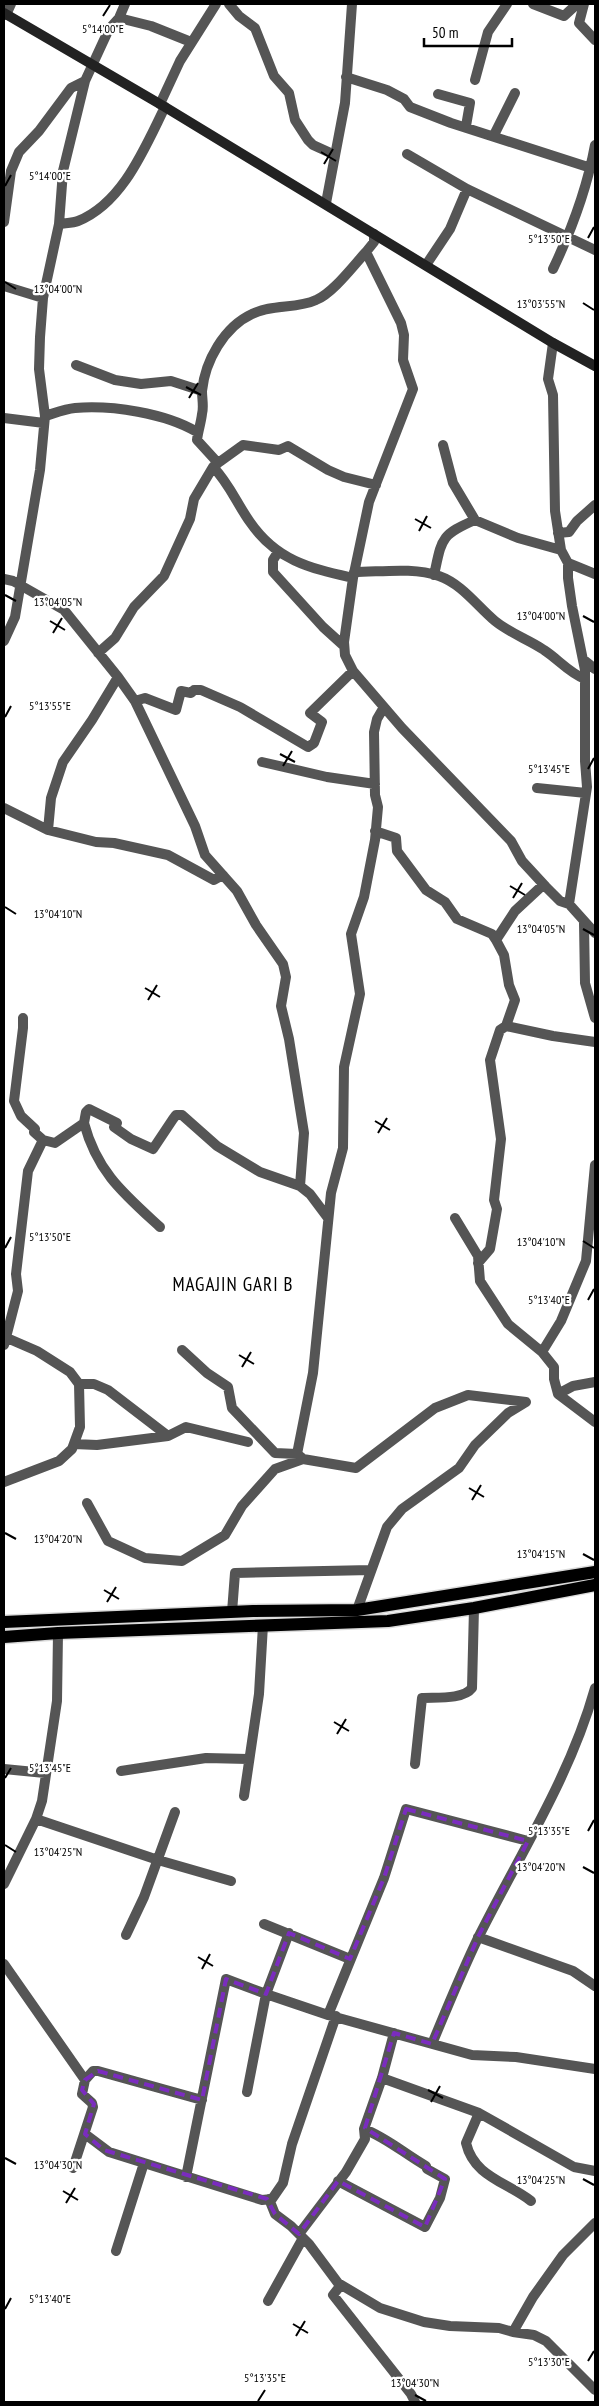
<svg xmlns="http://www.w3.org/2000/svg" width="599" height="2406" font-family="'PT Sans Narrow',sans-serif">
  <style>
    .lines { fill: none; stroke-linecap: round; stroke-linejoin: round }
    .primary-casing { stroke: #dbdbdb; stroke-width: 15 }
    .street { stroke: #555; stroke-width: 10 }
    .secondary { stroke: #222; stroke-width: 10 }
    .primary { stroke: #000; stroke-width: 12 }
    .marked { fill: none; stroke: #7b2cbf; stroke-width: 4; stroke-dasharray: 10 6; stroke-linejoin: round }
    .ticks { fill: none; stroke: #000; stroke-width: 2 }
    .labels { text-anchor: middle; stroke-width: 4.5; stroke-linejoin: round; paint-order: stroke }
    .neighbourhood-label { font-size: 19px; letter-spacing: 1px; fill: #000; stroke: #fff }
    .ticks-label { font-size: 12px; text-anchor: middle; fill: #000; stroke: #fff; stroke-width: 4.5; stroke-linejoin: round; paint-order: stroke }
  </style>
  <rect width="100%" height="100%" fill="#fff"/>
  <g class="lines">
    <defs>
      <path id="primary" d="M 4,1622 L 253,1611 L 357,1610 L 595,1572
        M 4,1637 L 58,1633 L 388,1621 L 474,1608 L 595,1585"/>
    </defs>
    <use href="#primary" class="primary-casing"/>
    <path class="street" d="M 229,4 L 239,16 L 255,28 L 274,76 L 289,93 L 295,120 L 308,140 L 313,145 L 335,155
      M 533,4 L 564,16 L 577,4
      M 584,4 L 579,23 L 595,40
      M 6,15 L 11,4
      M 119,18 L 151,26 L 191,42
      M 346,77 L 387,90 L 404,99 L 410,107 L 451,123 L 591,168
      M 475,80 L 488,32 L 507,4
      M 438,94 L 470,103 L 466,126
      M 160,104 L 180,61 L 216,4
      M 494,135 L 515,93
      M 407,154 L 467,189 L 595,250
      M 326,203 L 345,103 L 352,4
      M 4,222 L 11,171 L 19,152 L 39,131 L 71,88 L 85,81
      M 59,224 C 65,223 73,223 78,221 C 123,203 145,147 165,107
      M 374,234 L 374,242 L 366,252 L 401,323 L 404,335 L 403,360 L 413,389 L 369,502 L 353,578 L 344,642 L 345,655 L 353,671 L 402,728 L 511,841 L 522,861 L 546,887 L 560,901 L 569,904 L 595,933
      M 426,265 L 450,229 L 467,189
      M 553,269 C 572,229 587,189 595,145
      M 4,286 L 43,298
      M 553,343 L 548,379 L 553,395 L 555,511 L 561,550 L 568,563 L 568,578 L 572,606 L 585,670 L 585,761 L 587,787 L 569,904
      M 76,365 L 115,380 L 141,384 L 171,381 L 202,391
      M 45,416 C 55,413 65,409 75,408 C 112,405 165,413 197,432
      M 4,418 L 44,423
      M 443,445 L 453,483 L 475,520
      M 218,463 L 243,445 L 279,450 L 288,446 L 328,470 L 344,477 L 376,485
      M 558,533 L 569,532 L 577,521 L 595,505
      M 278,552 L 273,560 L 273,572 L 323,627 L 344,646
      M 568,563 L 595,574
      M 354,572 C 381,572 413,567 439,576 C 462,584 477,606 495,621 C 511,634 528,639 544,650 C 558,659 569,673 585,679
      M 434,575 C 442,539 440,535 475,520 L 518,538 L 561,550
      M 353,578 C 310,568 277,561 250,522 C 237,504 229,483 213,467 L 218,463 L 197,440 C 198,431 201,423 202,414 C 204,407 202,399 202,391 C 205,361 224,327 252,314 C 272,304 297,309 316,300 C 333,293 353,266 366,252
      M 4,579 L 13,581 L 64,610 L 118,677 L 135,701 L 195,826 L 205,855 L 237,891 L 256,925 L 283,964 L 286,977 L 281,1006 L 289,1039 L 304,1133 L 300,1186
      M 4,641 L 15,617 L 40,470 L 45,416 L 39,369 L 40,337 L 43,298 L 59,224 L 63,171 L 85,81 L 109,29 L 119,18 L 125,4
      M 98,653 L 115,638 L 134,607 L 164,576 L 190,519 L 194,499 L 213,467
      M 585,661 L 595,669
      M 135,701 L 145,698 L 176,710 L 181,691 L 191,693 L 194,690 L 201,690 L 240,707 L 308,747 L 314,743 L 322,722 L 310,713 L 353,671
      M 262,762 L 327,777 L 375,784
      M 537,788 L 586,793
      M 4,808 L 48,830 L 96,842 L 114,843 L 168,855 L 214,880 L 223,875
      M 48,830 L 51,798 L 63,762 L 92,720 L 118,677
      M 375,831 L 396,838 L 397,851 L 426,890 L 445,902 L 457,919 L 492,934 L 496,940 L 504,955 L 509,985 L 515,1000 L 506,1026
      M 584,923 L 585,983 L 595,1018
      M 496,940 L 515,911 L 543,885
      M 84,1123 L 86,1112 L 89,1109 L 117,1123 L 114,1127 L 131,1139 L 153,1149 L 173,1119 L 176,1115 L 182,1115 L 217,1146 L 260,1172 L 300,1186 L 310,1194 L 328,1218
      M 43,1140 L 55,1143 L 84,1123 C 97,1172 124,1194 160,1227
      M 455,1218 L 478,1256 L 480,1281 L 508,1324 L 542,1352 L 554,1367 L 554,1379 L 558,1394 L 595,1422
      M 478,1263 L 490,1249 L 497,1209 L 494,1200 L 501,1139 L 490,1060 L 500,1030 L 506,1026 L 553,1036 L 595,1042
      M 4,1345 L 18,1291 L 16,1274 L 28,1171 L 43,1140 L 34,1132 L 35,1129 L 21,1116 L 14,1101 L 23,1028 L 23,1018
      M 182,1350 L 207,1373 L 228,1387 L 232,1408 L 275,1453 L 297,1454 L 302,1458
      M 542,1352 L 561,1321 L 586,1261 L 595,1165
      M 79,1384 L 94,1384 L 108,1390 L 168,1436
      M 558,1394 L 573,1386 L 595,1382
      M 74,1444 L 97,1445 L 168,1436 L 186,1427 L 248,1442
      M 297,1454 L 313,1373 L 331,1193 L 343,1148 L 344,1067 L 360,994 L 351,934 L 364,897 L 375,840 L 378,807 L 375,795 L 374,732 L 377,719 L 384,707
      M 4,1482 L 59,1461 L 72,1449 L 80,1427 L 79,1384 L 70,1372 L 37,1351 L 7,1338
      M 87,1503 L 108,1541 L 145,1558 L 182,1561 L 225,1535 L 242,1506 L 275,1469 L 303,1459 L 356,1468 L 435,1408 L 468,1395 L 526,1402
      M 357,1610 L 387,1527 L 402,1509 L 459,1468 L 475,1445 L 508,1413 L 526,1402
      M 232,1612 L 235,1573 L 371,1570
      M 415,1764 L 422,1698 C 435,1697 463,1700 472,1688 L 474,1608
      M 4,1769 L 45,1773
      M 121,1771 L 206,1758 L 248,1759
      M 244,1796 L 259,1694 L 263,1625
      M 36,1819 L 158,1860 L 231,1881
      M 4,1884 L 36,1819 L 42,1801 L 57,1701 L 58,1633
      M 264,1924 L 350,1959
      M 289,1933 L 266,1994 L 328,2015 L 472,2055 L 516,2057 L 595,2069
      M 126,1935 L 144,1897 L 175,1812
      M 478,1937 L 573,1971 L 595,1986
      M 4,1964 L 85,2080 L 82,2094 L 92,2103 L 93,2107 L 73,2168
      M 328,2015 L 384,1878 L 406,1809 L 528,1841
      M 432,2044 C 447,2008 462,1971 479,1936 C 520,1854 570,1777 595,1688
      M 382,2078 L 479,2113 L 574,2167 L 595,2171
      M 85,2080 L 93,2071 L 98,2071 L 202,2100
      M 479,2113 L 466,2143 C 474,2177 507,2182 531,2201
      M 85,2134 L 109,2152 L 262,2200 L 272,2199 L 283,2183 L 292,2144 L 336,2016
      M 186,2177 L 226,1979 L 266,1994 L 247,2092
      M 338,2181 L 425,2227 L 440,2198 L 445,2179 L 427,2169 L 426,2166 C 405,2154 387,2138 364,2129
      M 269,2199 L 275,2214 L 291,2226 L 309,2244 L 338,2283 L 380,2308 L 424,2322 L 450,2326 L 499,2328 L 513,2332 L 534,2335 L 546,2341 L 595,2390
      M 299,2234 L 346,2172 L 365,2139 L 364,2129 L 382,2078 L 394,2033
      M 116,2251 L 144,2163
      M 341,2285 L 333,2295 L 411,2394 L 415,2402
      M 268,2301 L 303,2238
      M 513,2332 L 533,2297 L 563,2255 L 595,2223"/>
    <path class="secondary" d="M 4,13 L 165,107 L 553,343 L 595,366"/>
    <use href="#primary" class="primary"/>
  </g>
  <path class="marked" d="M 406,1809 L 528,1841 L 478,1937 L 432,2044 L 394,2033 L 365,2128 L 445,2179 L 425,2227 L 338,2181 L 299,2234 L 275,2214 L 267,2199 L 104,2150 L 85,2134 L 94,2104 L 82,2090 L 85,2080 L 98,2071 L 202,2100 L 226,1979 L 266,1994 L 289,1933 L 350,1959 L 384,1878 Z"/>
  <path class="ticks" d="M 103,16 L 110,5M 321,152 L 336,161M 324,164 L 333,149M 5,186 L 11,175M 588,238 L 594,227M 5,282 L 16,289M 583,303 L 594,310M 186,387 L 201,395M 189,398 L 198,383M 415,519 L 431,528M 419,531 L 427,516M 5,595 L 16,601M 583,616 L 594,622M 50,621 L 65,630M 53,633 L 62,618M 5,717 L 11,706M 280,754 L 295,762M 283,766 L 292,751M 588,769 L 594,758M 510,886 L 525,895M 513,898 L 522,883M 5,907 L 16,914M 583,929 L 594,935M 145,988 L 160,997M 148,1000 L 157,985M 375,1121 L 390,1130M 378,1133 L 387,1118M 583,1241 L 594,1248M 5,1248 L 11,1237M 588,1300 L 594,1289M 239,1355 L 254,1364M 242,1367 L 251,1352M 469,1488 L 484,1497M 472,1500 L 481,1485M 5,1533 L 16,1539M 583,1554 L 594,1560M 104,1590 L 119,1599M 107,1602 L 116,1587M 334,1722 L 349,1731M 337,1734 L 346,1719M 5,1778 L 11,1768M 588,1831 L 594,1820M 5,1845 L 16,1852M 583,1867 L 594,1873M 198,1957 L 213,1966M 202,1969 L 210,1954M 428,2090 L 443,2098M 431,2102 L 440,2086M 5,2158 L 16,2164M 583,2179 L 594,2185M 63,2191 L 78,2200M 66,2203 L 75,2188M 5,2309 L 11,2298M 293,2324 L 308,2333M 296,2336 L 305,2321M 588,2361 L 594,2351M 415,2395 L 426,2401M 258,2401 L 265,2390"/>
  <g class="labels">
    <g class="neighbourhood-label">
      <text x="233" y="1291">MAGAJIN GARI B</text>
    </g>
  </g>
  <g class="ticks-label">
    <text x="103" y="33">5°14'00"E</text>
    <text x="50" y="180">5°14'00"E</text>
    <text x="549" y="243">5°13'50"E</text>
    <text x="58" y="293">13°04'00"N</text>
    <text x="541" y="308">13°03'55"N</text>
    <text x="58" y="606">13°04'05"N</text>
    <text x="541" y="620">13°04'00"N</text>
    <text x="50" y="710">5°13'55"E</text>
    <text x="549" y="773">5°13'45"E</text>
    <text x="58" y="918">13°04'10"N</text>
    <text x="541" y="933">13°04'05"N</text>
    <text x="50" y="1241">5°13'50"E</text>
    <text x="541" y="1246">13°04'10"N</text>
    <text x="549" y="1304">5°13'40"E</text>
    <text x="58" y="1543">13°04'20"N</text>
    <text x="541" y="1558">13°04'15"N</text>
    <text x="50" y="1772">5°13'45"E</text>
    <text x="549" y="1835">5°13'35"E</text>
    <text x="58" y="1856">13°04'25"N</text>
    <text x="541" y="1871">13°04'20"N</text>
    <text x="58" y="2169">13°04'30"N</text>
    <text x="541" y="2184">13°04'25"N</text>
    <text x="50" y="2303">5°13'40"E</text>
    <text x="549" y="2366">5°13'30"E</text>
    <text x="265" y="2382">5°13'35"E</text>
    <text x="415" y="2387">13°04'30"N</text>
  </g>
  <rect width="599" height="2406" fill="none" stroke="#000000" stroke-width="10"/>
  <path d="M424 38v8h88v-8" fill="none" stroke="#000000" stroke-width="2.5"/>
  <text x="432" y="38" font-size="15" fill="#000000" stroke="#ffffff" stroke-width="4" paint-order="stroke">50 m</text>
</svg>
